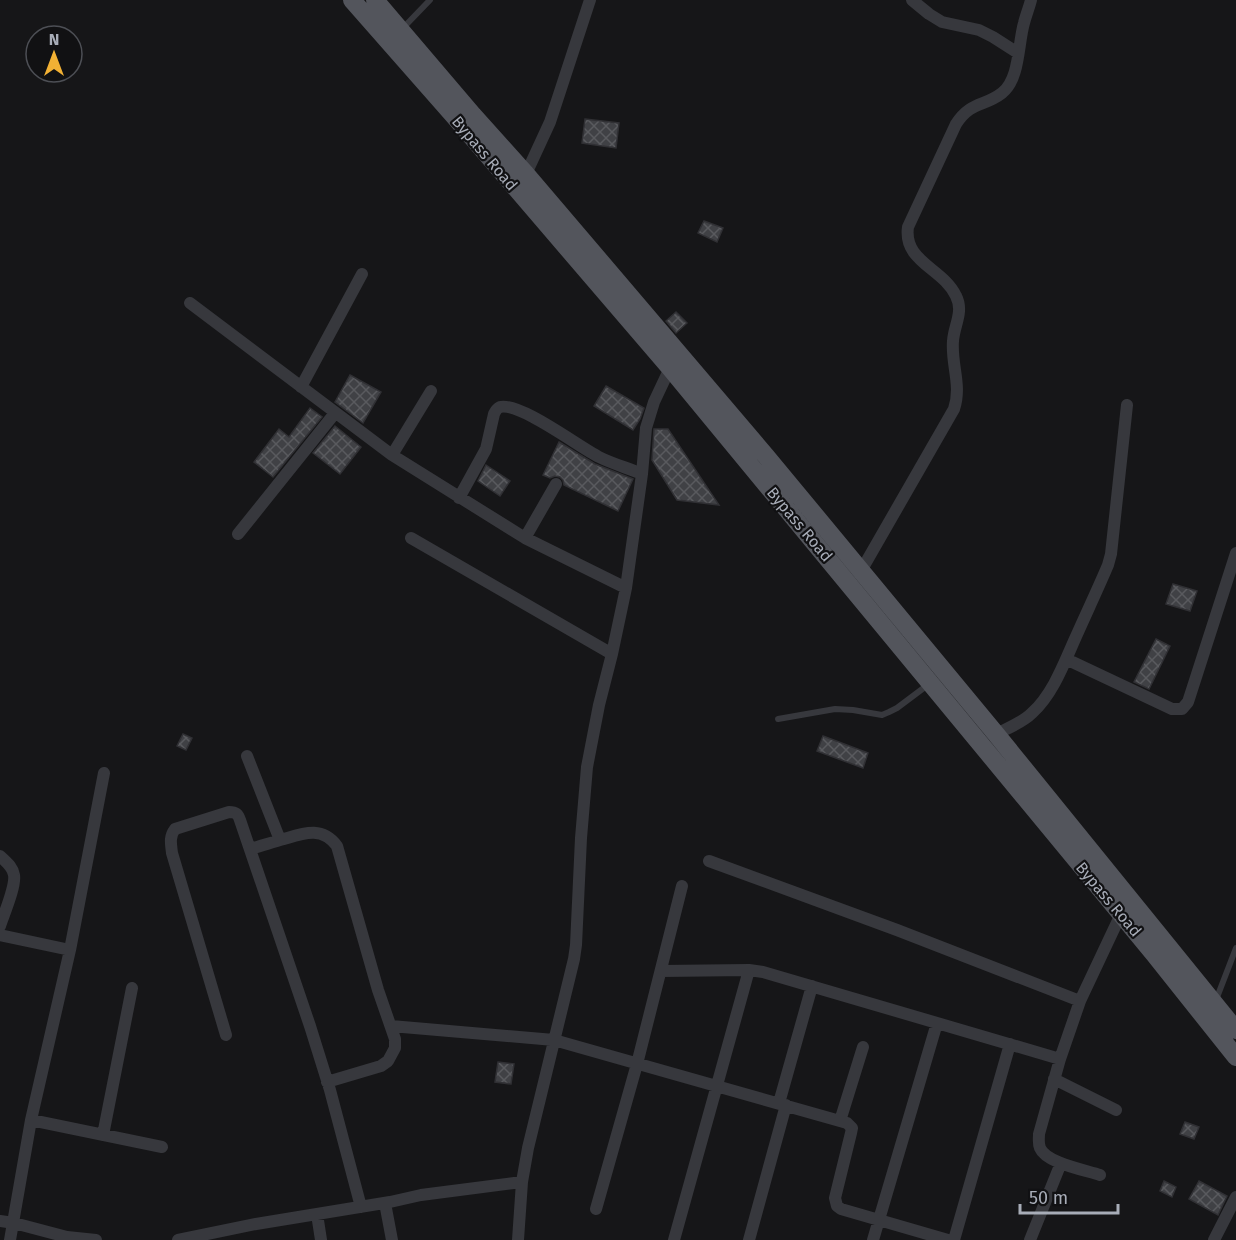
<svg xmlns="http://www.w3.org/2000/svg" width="1236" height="1240" font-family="'Fira Sans',sans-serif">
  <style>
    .building { fill: url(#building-cross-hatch); stroke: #303034; stroke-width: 1.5 }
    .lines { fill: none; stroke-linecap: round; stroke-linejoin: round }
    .service { stroke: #37383d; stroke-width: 6 }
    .minor { stroke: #37383d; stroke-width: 12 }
    .primary { stroke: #53555c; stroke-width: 18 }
    .labels { text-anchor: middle; stroke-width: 4.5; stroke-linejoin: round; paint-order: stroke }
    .street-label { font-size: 16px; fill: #a8adb8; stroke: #111113 }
  </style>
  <defs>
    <pattern id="building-cross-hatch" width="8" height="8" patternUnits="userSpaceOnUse" patternTransform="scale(1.5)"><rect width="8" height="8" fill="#404145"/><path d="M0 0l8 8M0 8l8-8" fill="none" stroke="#595a5e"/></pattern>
  </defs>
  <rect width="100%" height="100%" fill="#161618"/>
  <path class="building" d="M 585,119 L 619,123 L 616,148 L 582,143 Z
    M 704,221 L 723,228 L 717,242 L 698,233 Z
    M 676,312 L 687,323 L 676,333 L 666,321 Z
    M 350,375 L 381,392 L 363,423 L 335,402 Z
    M 606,386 L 644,408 L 640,419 L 633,430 L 594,406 Z
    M 310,408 L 322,417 L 273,477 L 254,462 L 279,429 L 289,437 Z
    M 335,426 L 361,447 L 340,474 L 313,453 Z
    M 654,429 L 668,429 L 719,505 L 677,500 L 652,460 Z
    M 559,442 L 595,464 L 633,479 L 618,511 L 564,485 L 563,480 L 560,477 L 555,476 L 550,478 L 543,475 Z
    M 486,465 L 510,481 L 500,496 L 478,481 Z
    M 1173,584 L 1197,591 L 1190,611 L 1166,604 Z
    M 1156,639 L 1170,646 L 1149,689 L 1134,682 Z
    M 183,734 L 192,738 L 186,750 L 177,746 Z
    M 823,736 L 868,753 L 863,768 L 817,751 Z
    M 498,1062 L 514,1064 L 511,1084 L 495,1082 Z
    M 1185,1122 L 1199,1127 L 1194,1139 L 1180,1134 Z
    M 1164,1181 L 1176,1187 L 1172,1197 L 1160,1191 Z
    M 1199,1181 L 1227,1196 L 1218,1215 L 1189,1199 Z"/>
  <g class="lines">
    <path class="service" d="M 403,28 L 430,0
      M 778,719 L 835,709 L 853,710 L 882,715 L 889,712 L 897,708 L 929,684
      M 1216,1000 L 1236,948"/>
    <path class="minor" d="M 912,0 L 929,14 L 942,22 L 979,30 L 993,37 L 1018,53
      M 526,174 L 550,122 L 590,0
      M 190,303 L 392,455 L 525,538 L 626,588
      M 301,387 L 362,274
      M 392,455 L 431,391
      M 459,498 L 486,449 L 494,414 C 496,410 496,409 500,407 C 520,402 579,447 599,457 C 613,464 628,468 642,474
      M 238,534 L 335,413
      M 411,538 L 612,654
      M 525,538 L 556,484
      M 861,571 L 954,409 C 962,385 951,365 953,341 C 954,325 964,312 956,296 C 943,268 903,262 908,227 L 956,124 C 971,101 984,107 1002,93 C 1020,79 1018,43 1024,23 C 1026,15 1029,8 1031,0
      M 1066,659 L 1172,709 L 1182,709 L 1188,702 L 1236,553
      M 996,734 C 1008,728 1022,723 1032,713 C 1052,695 1063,666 1074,641 C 1085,616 1097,591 1108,565 L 1111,554 L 1127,405
      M 247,756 L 280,840
      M 250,849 C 261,846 273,842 284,839 C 304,833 322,826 337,846 L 378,990 L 395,1039 L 395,1048 L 388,1061 L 381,1066 L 327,1082
      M 0,856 C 6,862 13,867 14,875 C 16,886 4,914 0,926
      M 709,861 L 897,930 L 1080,1001
      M 0,935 L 70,950
      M 661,971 L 749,970 L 763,972 L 1060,1059
      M 391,1026 L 554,1040 L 847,1123 L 852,1128 L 851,1133 L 835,1198 L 837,1206 L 841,1209 L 948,1240
      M 226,1035 L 172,853 C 171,844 169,837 175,829 L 229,812 C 236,812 238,814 240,820 L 310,1026 L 330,1090 L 361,1207
      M 1054,1079 L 1116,1110
      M 779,1103 L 812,986
      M 31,1120 L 162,1147
      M 840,1121 L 863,1047
      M 103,1135 L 132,988
      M 1100,1175 C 1085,1170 1046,1163 1040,1148 C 1038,1143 1039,1139 1039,1134 L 1060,1059 L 1080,1001 L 1121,914
      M 385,1203 L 392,1240
      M 596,1209 L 637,1064 L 682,886
      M 317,1214 L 321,1240
      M 0,1221 L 14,1223 L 67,1237 L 96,1240
      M 10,1240 L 31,1120 L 70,950 L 104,773
      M 178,1240 L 256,1224 L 390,1202 L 421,1195 L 522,1182
      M 518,1240 L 522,1182 L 528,1148 L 574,959 L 576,945 L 581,838 L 587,767 L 599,705 L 612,654 L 626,588 L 642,474 L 646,428 L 654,402 L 670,368
      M 674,1240 L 749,970
      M 749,1240 L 786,1105
      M 873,1240 L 937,1023
      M 954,1240 L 1010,1044
      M 1030,1240 L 1061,1163
      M 1214,1240 L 1236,1197"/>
    <path class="primary" d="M 352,0 L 454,116 L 670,368 L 1154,954 L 1236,1057
      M 375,0 L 473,115 L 526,174 L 766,456 L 996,734 L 1236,1030"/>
  </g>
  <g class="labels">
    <g class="street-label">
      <text transform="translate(485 153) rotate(50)" y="6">Bypass Road</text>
      <text transform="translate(800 524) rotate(50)" y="6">Bypass Road</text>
      <text transform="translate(1109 899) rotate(50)" y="6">Bypass Road</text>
    </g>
  </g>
  <g transform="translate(54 54)"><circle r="28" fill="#111113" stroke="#4d4f55" stroke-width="1.5"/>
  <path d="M0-4.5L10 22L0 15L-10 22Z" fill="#f2b134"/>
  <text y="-9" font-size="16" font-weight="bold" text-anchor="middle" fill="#a8adb8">N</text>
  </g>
  <path d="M1020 1204v9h98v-9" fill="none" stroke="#a8adb8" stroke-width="3"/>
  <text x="1029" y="1204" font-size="18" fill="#a8adb8" stroke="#111113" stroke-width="4.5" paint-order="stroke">50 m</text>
</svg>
